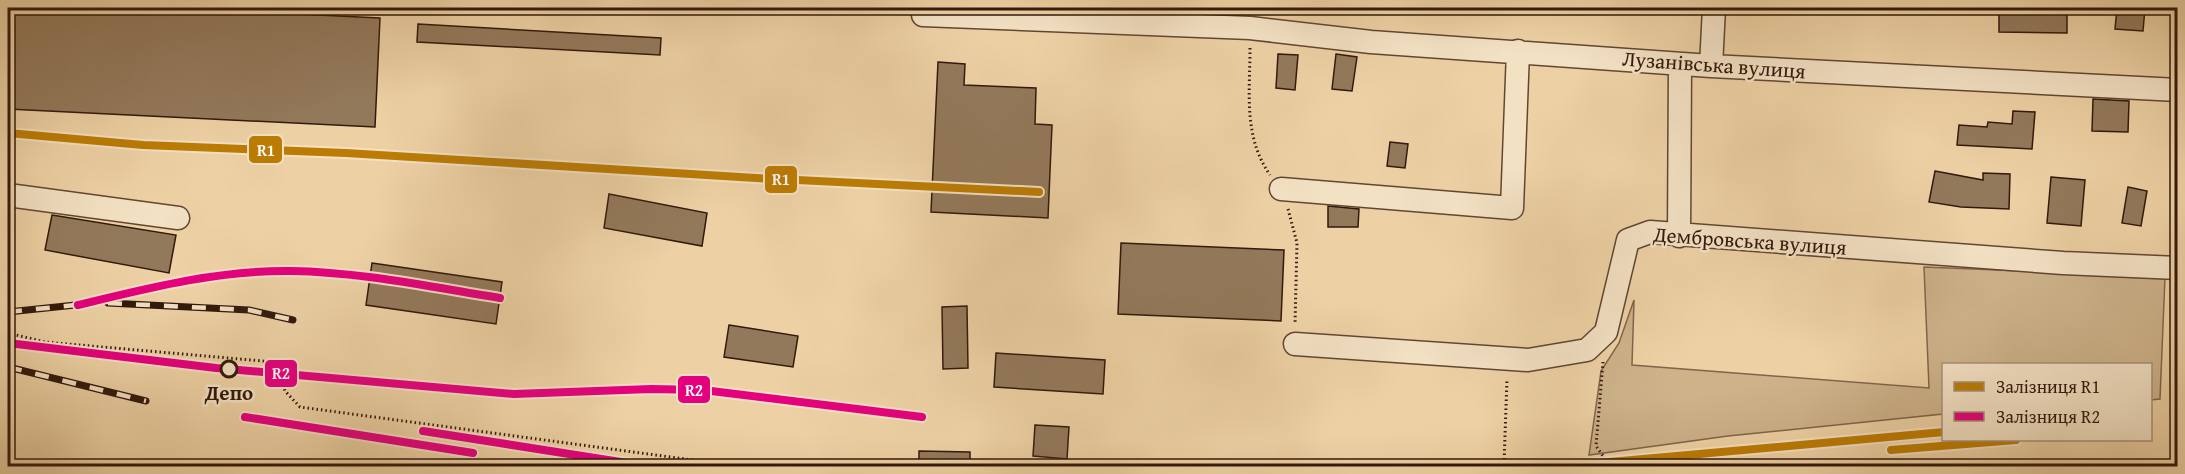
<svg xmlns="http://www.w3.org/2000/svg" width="2185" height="474" font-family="'Gentium Book Plus',serif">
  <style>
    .green { fill: #cdb28a; stroke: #80664b; stroke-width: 1.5 }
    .building { fill: #93795b; stroke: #32190c; stroke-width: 1.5 }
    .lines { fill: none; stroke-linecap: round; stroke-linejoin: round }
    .minor-casing { stroke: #614732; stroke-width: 25 }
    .path { stroke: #32190c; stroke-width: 3; stroke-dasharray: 1.5 3; stroke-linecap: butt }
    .minor { stroke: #f3e1c4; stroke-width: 22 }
    .rail-casing { stroke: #32190c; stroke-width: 7 }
    .rail { stroke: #f3e1c4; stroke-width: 4.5; stroke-dasharray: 14; stroke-linecap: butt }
    .rail-1-casing { stroke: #f3e1c4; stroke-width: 12 }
    .rail-2-casing { stroke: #f3e1c4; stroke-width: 12 }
    .rail-1 { stroke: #bc7c04; stroke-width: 8 }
    .rail-2 { stroke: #e5007d; stroke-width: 8 }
    .stop-dot { fill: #f3e1c4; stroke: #32190c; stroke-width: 3 }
    .labels { text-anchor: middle; stroke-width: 5; stroke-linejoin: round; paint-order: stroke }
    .street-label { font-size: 21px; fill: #32190c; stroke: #f3e1c4 }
    .stop-label { font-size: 21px; font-weight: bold; fill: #32190c; stroke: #f3e1c4 }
    .line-badge { stroke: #f3e1c4; stroke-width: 2 }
    .badge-label { font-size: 16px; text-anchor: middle; font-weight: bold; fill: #fff }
  </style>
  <rect width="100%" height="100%" fill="#edd1a4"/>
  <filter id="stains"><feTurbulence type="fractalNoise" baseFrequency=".00333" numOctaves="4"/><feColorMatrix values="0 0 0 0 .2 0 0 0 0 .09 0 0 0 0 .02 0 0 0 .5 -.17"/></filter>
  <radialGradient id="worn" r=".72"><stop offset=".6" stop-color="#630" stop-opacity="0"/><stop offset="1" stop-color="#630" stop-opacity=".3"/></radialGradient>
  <path class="green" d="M 1924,267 L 2165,277 L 2160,399 L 2151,400 L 2150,364 L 1944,364 L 1943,414 L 1728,436 L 1589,455 L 1601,371 L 1619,343 L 1634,300 L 1632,365 L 1929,388 Z"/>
  <path class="building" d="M 8,8 L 172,8 L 380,18 L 375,127 L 8,109 Z
    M 1999,8 L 2067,8 L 2067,33 L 1999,32 Z
    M 2117,8 L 2145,8 L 2143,31 L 2115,29 Z
    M 418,24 L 661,38 L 660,55 L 417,42 Z
    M 1278,54 L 1298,55 L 1295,90 L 1276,88 Z
    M 1336,54 L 1357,57 L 1352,91 L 1332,89 Z
    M 938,62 L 965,64 L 964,85 L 1036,88 L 1035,124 L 1052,125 L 1048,218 L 931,212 Z
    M 2093,99 L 2129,101 L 2128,132 L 2092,131 Z
    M 2013,111 L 2035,112 L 2032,149 L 1957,145 L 1959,125 L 1987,127 L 1988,122 L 2012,124 Z
    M 1390,142 L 1408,144 L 1405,168 L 1387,166 Z
    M 1935,171 L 1983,180 L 1983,173 L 2010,174 L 2009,209 L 1961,207 L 1929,202 Z
    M 2051,177 L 2085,180 L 2081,226 L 2047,223 Z
    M 2128,187 L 2147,191 L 2141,226 L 2122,223 Z
    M 609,194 L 707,213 L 702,246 L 604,228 Z
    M 1328,206 L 1359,209 L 1358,227 L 1328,227 Z
    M 52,215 L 176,235 L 169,273 L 45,250 Z
    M 1121,243 L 1284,250 L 1281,321 L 1118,314 Z
    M 372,263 L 502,282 L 496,324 L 366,305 Z
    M 967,306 L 968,368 L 943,369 L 942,307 Z
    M 729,325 L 798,336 L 793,367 L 724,357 Z
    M 996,353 L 1105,360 L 1103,394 L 994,387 Z
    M 1035,425 L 1069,427 L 1067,459 L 1033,456 Z
    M 919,451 L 970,452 L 970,466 L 919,466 Z"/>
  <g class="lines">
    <defs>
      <path id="minor" d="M 923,15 L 1250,28 L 1371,42 L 1711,66 L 2178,90
        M 1711,66 L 1714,8
        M 1281,189 L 1512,208 L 1518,51
        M 8,195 L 178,218
        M 1679,236 L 1680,64
        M 1295,344 L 1528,360 L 1587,350 L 1606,332 L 1628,240 L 1650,232 L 2063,263 L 2178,268"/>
    </defs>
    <use href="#minor" class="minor-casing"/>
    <path class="path" d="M 1250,48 C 1250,93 1243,136 1270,175
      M 1288,209 L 1297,243 L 1295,324
      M 8,333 L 45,342 L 274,362 L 285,391 L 300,407 L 737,466
      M 1603,362 L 1596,446 L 1610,466
      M 1504,464 L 1507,379
      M 1462,466 L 1504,464 L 1505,466"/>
    <use href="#minor" class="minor"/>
    <defs>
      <path id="rail" d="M 8,133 L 143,145 L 346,153 L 756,178 L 1039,192
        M 108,303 L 249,310 L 293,320
        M 78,305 C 111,297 144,287 177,281 C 240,269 307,269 370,278
        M 8,312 L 85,304
        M 8,343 L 216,368 L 514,394 L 651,389 L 703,390 L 922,417
        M 8,367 L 146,401"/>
    </defs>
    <use href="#rail" class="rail-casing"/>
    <use href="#rail" class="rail"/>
    <defs>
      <path id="rail-1" d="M 8,133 L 143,145 L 346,153 L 756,178 L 1039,192
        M 1891,450 L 2016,440
        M 1565,466 L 1944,432"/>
      <path id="rail-2" d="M 78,305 C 148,288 218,270 291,271 C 361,272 431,287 500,298
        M 8,343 L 216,368 L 514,394 L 651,389 L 703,390 L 922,417
        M 245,417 L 473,453
        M 423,431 L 646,466"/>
    </defs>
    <use href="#rail-1" class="rail-1-casing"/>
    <use href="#rail-2" class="rail-2-casing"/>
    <use href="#rail-1" class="rail-1"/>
    <use href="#rail-2" class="rail-2"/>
  </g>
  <circle class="stop-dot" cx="229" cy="369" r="8"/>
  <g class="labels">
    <g class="street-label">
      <text transform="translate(1714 65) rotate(4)" y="7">Лузанівська вулиця</text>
      <text transform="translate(1750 241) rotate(4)" y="7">Дембровська вулиця</text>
    </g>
    <g class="stop-label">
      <text x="229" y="400">Депо</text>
    </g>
  </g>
  <g class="line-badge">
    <rect x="248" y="135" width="35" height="29" rx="6" fill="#bc7c04"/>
    <rect x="764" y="165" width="34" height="29" rx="6" fill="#bc7c04"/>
    <rect x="264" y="359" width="34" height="29" rx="6" fill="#e5007d"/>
    <rect x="677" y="375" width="34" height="29" rx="6" fill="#e5007d"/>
  </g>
  <g class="badge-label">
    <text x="266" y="156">R1</text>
    <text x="781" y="185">R1</text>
    <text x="281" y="379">R2</text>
    <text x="694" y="396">R2</text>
  </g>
  <rect width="2185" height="474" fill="none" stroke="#edd1a4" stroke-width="30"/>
  <rect x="9" y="9" width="2167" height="456" fill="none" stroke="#32190c" stroke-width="3"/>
  <rect x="15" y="15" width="2155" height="444" fill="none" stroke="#32190c" stroke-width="1.5"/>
  <rect x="1942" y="363" width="210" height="78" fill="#f3e1c4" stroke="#a6917a" stroke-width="1.5"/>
  <rect x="1954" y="382" width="30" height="9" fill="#bc7c04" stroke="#a6917a" stroke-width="1.5"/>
  <text x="1996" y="393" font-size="18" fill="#32190c">Залізниця R1</text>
  <rect x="1954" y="412" width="30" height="9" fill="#e5007d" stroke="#a6917a" stroke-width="1.5"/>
  <text x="1996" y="423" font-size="18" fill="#32190c">Залізниця R2</text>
  <rect width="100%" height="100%" filter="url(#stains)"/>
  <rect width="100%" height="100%" fill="url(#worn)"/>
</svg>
